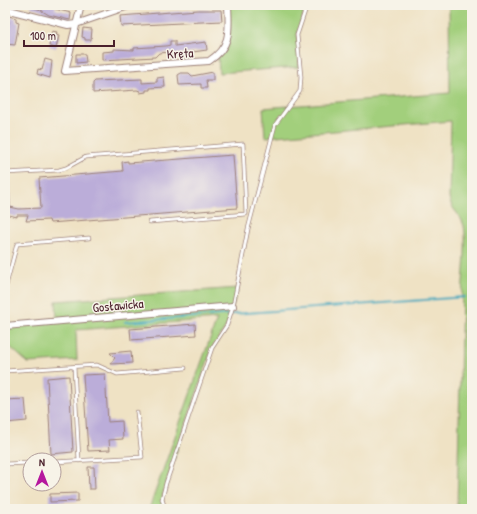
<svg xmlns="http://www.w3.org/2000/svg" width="477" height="514" font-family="'Patrick Hand',sans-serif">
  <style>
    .green { fill: #a2cf7c; stroke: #767754 }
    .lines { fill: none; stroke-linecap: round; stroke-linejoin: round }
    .stream { stroke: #3fa8bf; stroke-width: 2 }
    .building { fill: #bbadd9 }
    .service-casing { stroke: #9c8078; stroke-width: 4.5 }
    .minor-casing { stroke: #9c8078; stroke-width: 8 }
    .service { stroke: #fff; stroke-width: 3 }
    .minor { stroke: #fff; stroke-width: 6 }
    .labels { text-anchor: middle; stroke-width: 3; stroke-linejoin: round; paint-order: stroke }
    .street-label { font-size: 13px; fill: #4a1f2b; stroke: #f7f3e8 }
  </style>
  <rect width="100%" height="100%" fill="#f7f3e8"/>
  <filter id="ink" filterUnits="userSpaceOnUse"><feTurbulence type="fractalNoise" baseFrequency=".025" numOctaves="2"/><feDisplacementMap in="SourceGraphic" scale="8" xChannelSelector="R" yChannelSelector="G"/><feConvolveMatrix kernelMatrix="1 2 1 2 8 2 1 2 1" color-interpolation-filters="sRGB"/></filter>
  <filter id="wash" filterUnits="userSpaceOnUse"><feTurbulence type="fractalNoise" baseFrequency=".012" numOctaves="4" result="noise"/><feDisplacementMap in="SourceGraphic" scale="16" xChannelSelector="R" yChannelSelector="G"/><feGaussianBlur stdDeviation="0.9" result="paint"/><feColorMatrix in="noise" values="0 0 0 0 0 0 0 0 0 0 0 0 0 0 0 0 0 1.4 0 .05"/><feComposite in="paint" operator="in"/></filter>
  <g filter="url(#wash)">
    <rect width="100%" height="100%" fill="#efe2c4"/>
    <path class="green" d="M 228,5 L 317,5 L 306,6 L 297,35 L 299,67 L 219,73 L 218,55 L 227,41 Z
      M 449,5 L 472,5 L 472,509 L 457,509 L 462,294 C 463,279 468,235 463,223 C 458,211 451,210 449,197 L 451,121 L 265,137 L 263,108 L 450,93 Z
      M 238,288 L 227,325 L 212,348 L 166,483 L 162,499 L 165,509 L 149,509 L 217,319 L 76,330 L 77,360 L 28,363 L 9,346 L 5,346 L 5,326 L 57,321 L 56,301 Z"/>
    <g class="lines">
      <path class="stream" d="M 125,322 L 465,297"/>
    </g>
    <g id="blocks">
      <path class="building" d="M 31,5 L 56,5 L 55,9 L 71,13 L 70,20 L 49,15 L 42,11 L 42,10 L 31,7 Z
        M 197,10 L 221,10 L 222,21 L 121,26 L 120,16 Z
        M 5,15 L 16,18 L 16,22 L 19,23 L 15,45 L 6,44 L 9,21 L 5,20 Z
        M 83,28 L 92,29 L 91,40 L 85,40 L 85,38 L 82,37 Z
        M 52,31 L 57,32 L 56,35 L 59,36 L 56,48 L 49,46 Z
        M 170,41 L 175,41 L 175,46 L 206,42 L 207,50 L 171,55 L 171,52 L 159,53 L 155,57 L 102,60 L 102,52 L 114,51 L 114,49 L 134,50 L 134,48 L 166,46 L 170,45 Z
        M 76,54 L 85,54 L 86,62 L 76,63 Z
        M 45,59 L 52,61 L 50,78 L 37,74 L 38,69 L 42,70 Z
        M 213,72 L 213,80 L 206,80 L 207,88 L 201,88 L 201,84 L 179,85 L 178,75 L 181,73 L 189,73 L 192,76 Z
        M 164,77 L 165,87 L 150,88 L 150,90 L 146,90 L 146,92 L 140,93 L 140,91 L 137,90 L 93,93 L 93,83 L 95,81 L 142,79 L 142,83 L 157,82 L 157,78 Z
        M 233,155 L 237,208 L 50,223 L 49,220 L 26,221 L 28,215 L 17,215 L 17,217 L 5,214 L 5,177 L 9,176 L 10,207 L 19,209 L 41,208 L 39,178 L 123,171 L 122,162 L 128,161 L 128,163 Z
        M 195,324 L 196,335 L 131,340 L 130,329 Z
        M 131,351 L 132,363 L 110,364 L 115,358 L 110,353 Z
        M 105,374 L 108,422 L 122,421 L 123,439 L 109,440 L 110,450 L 88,451 L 83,375 Z
        M 69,376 L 73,452 L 51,454 L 47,378 Z
        M 25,399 L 27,421 L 5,423 L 5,400 Z
        M 88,467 L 94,467 L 95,489 L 89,489 Z
        M 78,493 L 78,501 L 50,502 L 50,494 Z"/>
    </g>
  </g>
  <g filter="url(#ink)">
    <use href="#blocks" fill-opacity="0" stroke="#9c8078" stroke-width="1"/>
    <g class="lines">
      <defs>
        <path id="service" d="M 5,173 L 59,170 L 66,168 L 86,157 L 243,144 L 246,214 L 150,222
          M 5,289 L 17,244 L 89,238
          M 74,367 L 79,461
          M 5,371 L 97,365 L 117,374 L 185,368
          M 54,462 L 142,457 L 137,412
          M 5,464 L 30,463
          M 165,509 L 162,499 L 166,483 L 212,348 L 227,325 L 233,306 L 248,229 L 275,125 L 300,91 L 301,77 L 297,35 L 307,5"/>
        <path id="minor" d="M 81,5 L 65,71 L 209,61 C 232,46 229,30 228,5
          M 5,9 L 68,25 L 76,24 L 131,5
          M 5,326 L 233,306"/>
      </defs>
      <use href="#service" class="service-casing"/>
      <use href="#minor" class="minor-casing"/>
      <use href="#service" class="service"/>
      <use href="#minor" class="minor"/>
    </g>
  </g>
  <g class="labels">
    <g class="street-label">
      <text transform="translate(180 53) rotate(-3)" y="5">Kręta</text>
      <text transform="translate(118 305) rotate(-5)" y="5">Gosławicka</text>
    </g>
  </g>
  <rect width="477" height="514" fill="none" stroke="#f7f3e8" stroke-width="20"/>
  <g transform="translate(42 472)"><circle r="19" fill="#f7f3e8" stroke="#b29e9c"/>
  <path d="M0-3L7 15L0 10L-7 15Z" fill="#b5179e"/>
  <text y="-6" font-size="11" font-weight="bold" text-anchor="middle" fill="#4a1f2b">N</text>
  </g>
  <path d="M24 40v6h90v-6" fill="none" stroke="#4a1f2b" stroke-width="2"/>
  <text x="30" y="40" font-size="12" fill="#4a1f2b" stroke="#f7f3e8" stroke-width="3" paint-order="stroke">100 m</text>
</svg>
